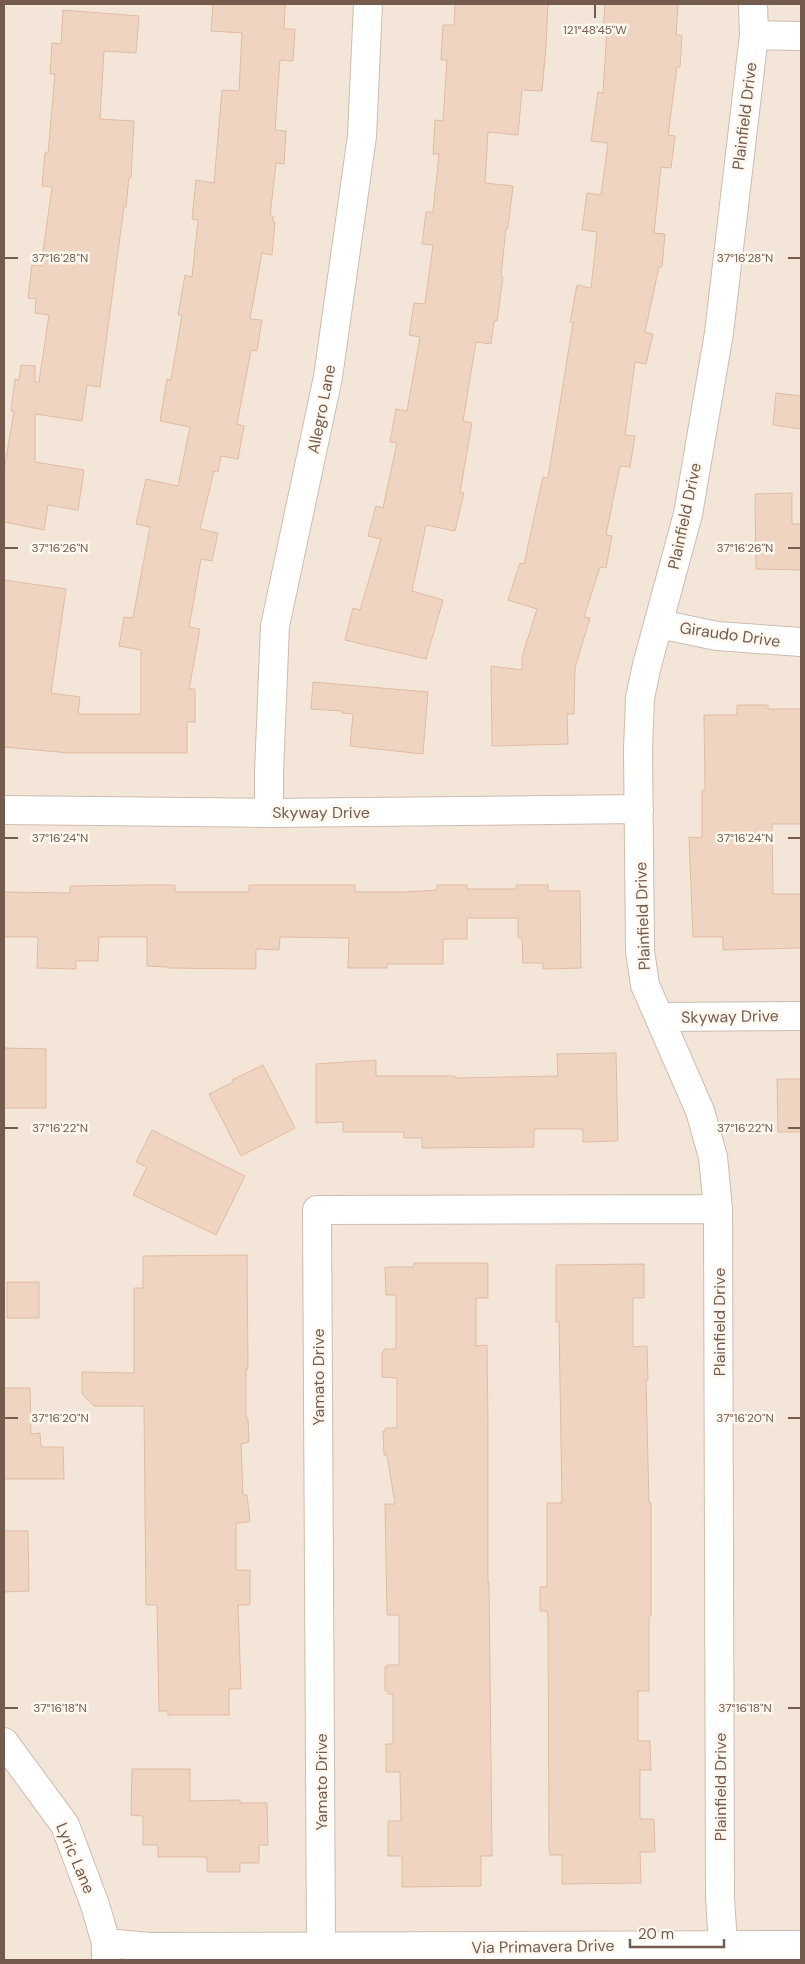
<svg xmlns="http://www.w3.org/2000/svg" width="805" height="1964" font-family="'DM Sans',sans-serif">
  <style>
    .residential { fill: #f3e6d8 }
    .building { fill: #efd4c2; stroke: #e1bba3 }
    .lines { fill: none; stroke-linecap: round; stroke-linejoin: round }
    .minor-casing { stroke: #cdbcaf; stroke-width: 30 }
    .minor { stroke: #fff; stroke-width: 28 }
    .ticks { fill: none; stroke: #755b4e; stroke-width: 2 }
    .labels { text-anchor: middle; stroke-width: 5; stroke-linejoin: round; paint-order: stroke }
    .street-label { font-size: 16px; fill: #755b4e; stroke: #fef8ef }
    .ticks-label { font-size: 12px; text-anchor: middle; fill: #755b4e; stroke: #fef8ef; stroke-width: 5; stroke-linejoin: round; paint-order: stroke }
  </style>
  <rect width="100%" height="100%" fill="#fbf4e9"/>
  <path class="residential" d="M 4,4 L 801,4 L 801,1960 L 4,1960 Z"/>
  <path class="building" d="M 213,4 L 285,4 L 284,29 L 295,29 L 293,61 L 280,60 L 275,130 L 286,131 L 284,164 L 276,163 L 270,216 L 273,216 L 273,222 L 275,222 L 272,255 L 262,253 L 250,319 L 262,320 L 257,351 L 251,350 L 237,424 L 244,426 L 238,459 L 221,456 L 218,472 L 214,471 L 200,529 L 218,533 L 212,561 L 201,559 L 189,627 L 200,629 L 189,689 L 195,689 L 195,722 L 187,722 L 187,753 L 69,753 L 4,747 L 4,580 L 66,589 L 51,693 L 80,697 L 78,714 L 141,714 L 141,650 L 119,646 L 124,617 L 133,618 L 150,527 L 136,524 L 146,479 L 178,486 L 190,427 L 160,421 L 167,379 L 171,380 L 182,315 L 178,315 L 185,275 L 192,277 L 198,220 L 192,219 L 196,180 L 214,183 L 222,90 L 239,91 L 242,33 L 211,31 Z
    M 455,4 L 548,4 L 546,46 L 542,91 L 522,90 L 518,135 L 488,132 L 485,183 L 513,186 L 508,228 L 506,228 L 501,276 L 503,277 L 497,321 L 494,321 L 491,344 L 476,342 L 463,421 L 472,423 L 460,492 L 464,493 L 455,531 L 426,525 L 412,591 L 443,600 L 426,659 L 345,640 L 353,608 L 360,610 L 381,539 L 368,536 L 376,506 L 383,508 L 397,443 L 390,442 L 396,409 L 407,411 L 420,337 L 409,335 L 414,303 L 425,304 L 433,245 L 422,244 L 426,212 L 433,212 L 439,154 L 433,154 L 435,120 L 443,121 L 447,60 L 441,60 L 443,25 L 454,25 Z
    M 605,4 L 678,4 L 676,35 L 682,35 L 680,67 L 677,67 L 668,135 L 675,136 L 671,168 L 661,167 L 654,233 L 665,234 L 662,267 L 659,267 L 645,332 L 653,334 L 646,364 L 635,362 L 625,435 L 635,436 L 630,467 L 620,466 L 606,535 L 612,536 L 606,568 L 600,567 L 584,617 L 590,618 L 575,668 L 574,714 L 567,714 L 568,744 L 492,746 L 491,666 L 522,670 L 522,657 L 537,609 L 508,600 L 520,563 L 524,564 L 543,477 L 548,478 L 573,323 L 570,322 L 577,285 L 591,288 L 597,232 L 582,230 L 587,193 L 601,195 L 608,143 L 591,141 L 598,92 L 603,93 L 607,30 L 603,30 Z
    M 63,10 L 139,16 L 136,53 L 104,51 L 100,119 L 134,121 L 131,178 L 129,178 L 126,207 L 124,207 L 100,387 L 87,385 L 82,421 L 35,414 L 35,462 L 84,470 L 78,510 L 48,505 L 44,530 L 4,522 L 4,471 L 14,411 L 11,411 L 15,379 L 19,380 L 21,365 L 35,366 L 35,382 L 39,382 L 49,315 L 35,313 L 36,299 L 28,298 L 32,265 L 41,266 L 52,187 L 42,186 L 45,153 L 48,153 L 55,74 L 50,74 L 52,43 L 61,44 Z
    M 776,393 L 801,396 L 801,429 L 773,425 Z
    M 792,493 L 792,524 L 801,524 L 801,570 L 756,569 L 755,494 Z
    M 313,682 L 428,692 L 423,754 L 350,746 L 353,714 L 342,713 L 342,711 L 311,709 Z
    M 737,705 L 768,705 L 768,709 L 801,709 L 801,824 L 772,824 L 773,894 L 801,894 L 801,948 L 723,950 L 723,937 L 693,937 L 689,837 L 702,838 L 702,790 L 705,790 L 704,715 L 737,715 Z
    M 142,885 L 175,885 L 175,892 L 249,892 L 249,885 L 355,885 L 355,892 L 405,892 L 437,890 L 437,885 L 467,885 L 467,889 L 516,889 L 516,885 L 548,885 L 548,891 L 580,891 L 581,968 L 543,969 L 543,963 L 523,963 L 522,938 L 518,938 L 518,918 L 467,918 L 467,939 L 443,939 L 443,964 L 387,964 L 387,968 L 348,968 L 349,938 L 280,937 L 279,950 L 256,949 L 256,969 L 168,968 L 168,967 L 147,966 L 147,937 L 99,937 L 98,961 L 76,961 L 76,969 L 37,968 L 38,937 L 4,937 L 4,892 L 70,893 L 70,886 Z
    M 4,1048 L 46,1049 L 46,1108 L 4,1108 Z
    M 616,1053 L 618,1141 L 583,1142 L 583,1129 L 534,1129 L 534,1147 L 422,1148 L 422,1138 L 404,1138 L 404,1132 L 343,1132 L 343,1122 L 316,1123 L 316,1064 L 376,1060 L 376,1076 L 455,1076 L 455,1078 L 558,1076 L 557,1054 Z
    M 263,1065 L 295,1128 L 241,1156 L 209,1094 L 233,1082 L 232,1080 Z
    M 777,1079 L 801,1079 L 801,1132 L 778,1132 Z
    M 152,1130 L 245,1176 L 216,1235 L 133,1195 L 147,1167 L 136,1162 Z
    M 247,1255 L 248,1369 L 246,1369 L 246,1418 L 248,1418 L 249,1442 L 241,1444 L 243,1495 L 247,1495 L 250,1521 L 248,1522 L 236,1523 L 236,1570 L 250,1570 L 250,1605 L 238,1605 L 241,1689 L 229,1689 L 229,1715 L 168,1715 L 168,1711 L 159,1711 L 157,1605 L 146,1605 L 144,1406 L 94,1406 L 82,1394 L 82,1372 L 134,1373 L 134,1288 L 143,1288 L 143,1256 Z
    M 414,1263 L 488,1263 L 488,1298 L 476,1298 L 476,1346 L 487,1345 L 488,1425 L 488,1582 L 489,1582 L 492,1856 L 481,1856 L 481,1886 L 402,1887 L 402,1856 L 388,1856 L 388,1821 L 401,1821 L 400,1772 L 386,1772 L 386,1744 L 393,1744 L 393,1694 L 388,1694 L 388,1691 L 385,1691 L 385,1667 L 387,1667 L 387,1665 L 399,1665 L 399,1615 L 387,1615 L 387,1613 L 385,1504 L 395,1504 L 387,1455 L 384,1455 L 383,1431 L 385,1431 L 385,1428 L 397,1428 L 397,1378 L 382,1377 L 382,1352 L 384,1352 L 384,1349 L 396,1349 L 396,1295 L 386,1295 L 385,1267 L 414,1267 Z
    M 644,1264 L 644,1298 L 633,1298 L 633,1347 L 647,1346 L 648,1380 L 646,1380 L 649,1503 L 651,1503 L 651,1616 L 649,1616 L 649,1691 L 638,1691 L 638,1741 L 650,1741 L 651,1770 L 640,1770 L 640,1819 L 654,1819 L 655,1852 L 640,1852 L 641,1883 L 562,1884 L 562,1855 L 550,1855 L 549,1847 L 548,1617 L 547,1611 L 540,1611 L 540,1587 L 547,1587 L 547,1503 L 562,1503 L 559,1322 L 556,1322 L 556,1265 Z
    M 7,1282 L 39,1282 L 39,1318 L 7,1318 Z
    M 4,1388 L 30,1388 L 31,1434 L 40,1433 L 41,1447 L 63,1447 L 64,1479 L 4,1479 Z
    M 4,1531 L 28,1531 L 29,1591 L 4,1592 Z
    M 132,1769 L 190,1769 L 190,1801 L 240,1800 L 240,1803 L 267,1803 L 268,1845 L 259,1845 L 259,1863 L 240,1863 L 240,1872 L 207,1872 L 207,1857 L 158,1857 L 158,1845 L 143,1845 L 143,1816 L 131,1815 Z"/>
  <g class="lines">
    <defs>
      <path id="minor" d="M 754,35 L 801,36
        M 659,624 L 717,636 L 801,642
        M 4,810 L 269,813 L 639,809
        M 269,813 L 269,772 L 275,626 L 328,377 L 362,136 L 368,4
        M 659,1017 L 801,1016
        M 4,1742 L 65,1825 L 95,1905 L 106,1943 L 106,1960
        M 106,1943 L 150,1947 L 801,1945
        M 723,1945 L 720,1897 L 718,1209 L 713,1157 L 700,1111 L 645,985 L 640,951 L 638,749 L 640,698 L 647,665 L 688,514 L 719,333 L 754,35 L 753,4
        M 321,1947 L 317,1210 L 718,1209"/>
    </defs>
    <use href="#minor" class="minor-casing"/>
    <use href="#minor" class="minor"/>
  </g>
  <path class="ticks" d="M 595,5 L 595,18M 5,258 L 18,258M 788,258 L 800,258M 5,548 L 18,548M 788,548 L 800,548M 5,838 L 18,838M 788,838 L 800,838M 5,1128 L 18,1128M 788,1128 L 800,1128M 5,1418 L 18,1418M 788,1418 L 800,1418M 5,1708 L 18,1708M 788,1708 L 800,1708"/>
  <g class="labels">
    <g class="street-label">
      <text transform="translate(744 116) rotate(-83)" y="6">Plainfield Drive</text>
      <text transform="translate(321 409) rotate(-79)" y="6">Allegro Lane</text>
      <text transform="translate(684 516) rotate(-78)" y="6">Plainfield Drive</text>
      <text transform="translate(730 634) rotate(8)" y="6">Giraudo Drive</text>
      <text x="321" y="818">Skyway Drive</text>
      <text transform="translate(642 916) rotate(-92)" y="6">Plainfield Drive</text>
      <text transform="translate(730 1016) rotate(-1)" y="6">Skyway Drive</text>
      <text transform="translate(719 1322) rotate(-90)" y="6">Plainfield Drive</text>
      <text transform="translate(318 1377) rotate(-90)" y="6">Yamato Drive</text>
      <text transform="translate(321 1782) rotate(-90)" y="6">Yamato Drive</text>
      <text transform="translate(720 1787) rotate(-90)" y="6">Plainfield Drive</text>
      <text transform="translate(76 1858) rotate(67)" y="6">Lyric Lane</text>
      <text transform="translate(543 1946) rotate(-1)" y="6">Via Primavera Drive</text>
    </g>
  </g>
  <g class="ticks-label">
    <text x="595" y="34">121°48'45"W</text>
    <text x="60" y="262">37°16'28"N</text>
    <text x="745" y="262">37°16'28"N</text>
    <text x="60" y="552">37°16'26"N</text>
    <text x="745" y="552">37°16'26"N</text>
    <text x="60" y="842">37°16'24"N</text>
    <text x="745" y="842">37°16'24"N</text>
    <text x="60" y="1132">37°16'22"N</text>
    <text x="745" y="1132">37°16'22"N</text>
    <text x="60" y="1422">37°16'20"N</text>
    <text x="745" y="1422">37°16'20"N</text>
    <text x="60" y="1712">37°16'18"N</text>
    <text x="745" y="1712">37°16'18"N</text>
  </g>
  <rect width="805" height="1964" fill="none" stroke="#755b4e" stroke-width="10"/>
  <path d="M630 1939v8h94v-8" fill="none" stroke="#755b4e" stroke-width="2.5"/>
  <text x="638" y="1939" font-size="15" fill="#755b4e" stroke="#fef8ef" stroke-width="4" paint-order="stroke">20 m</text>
</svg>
